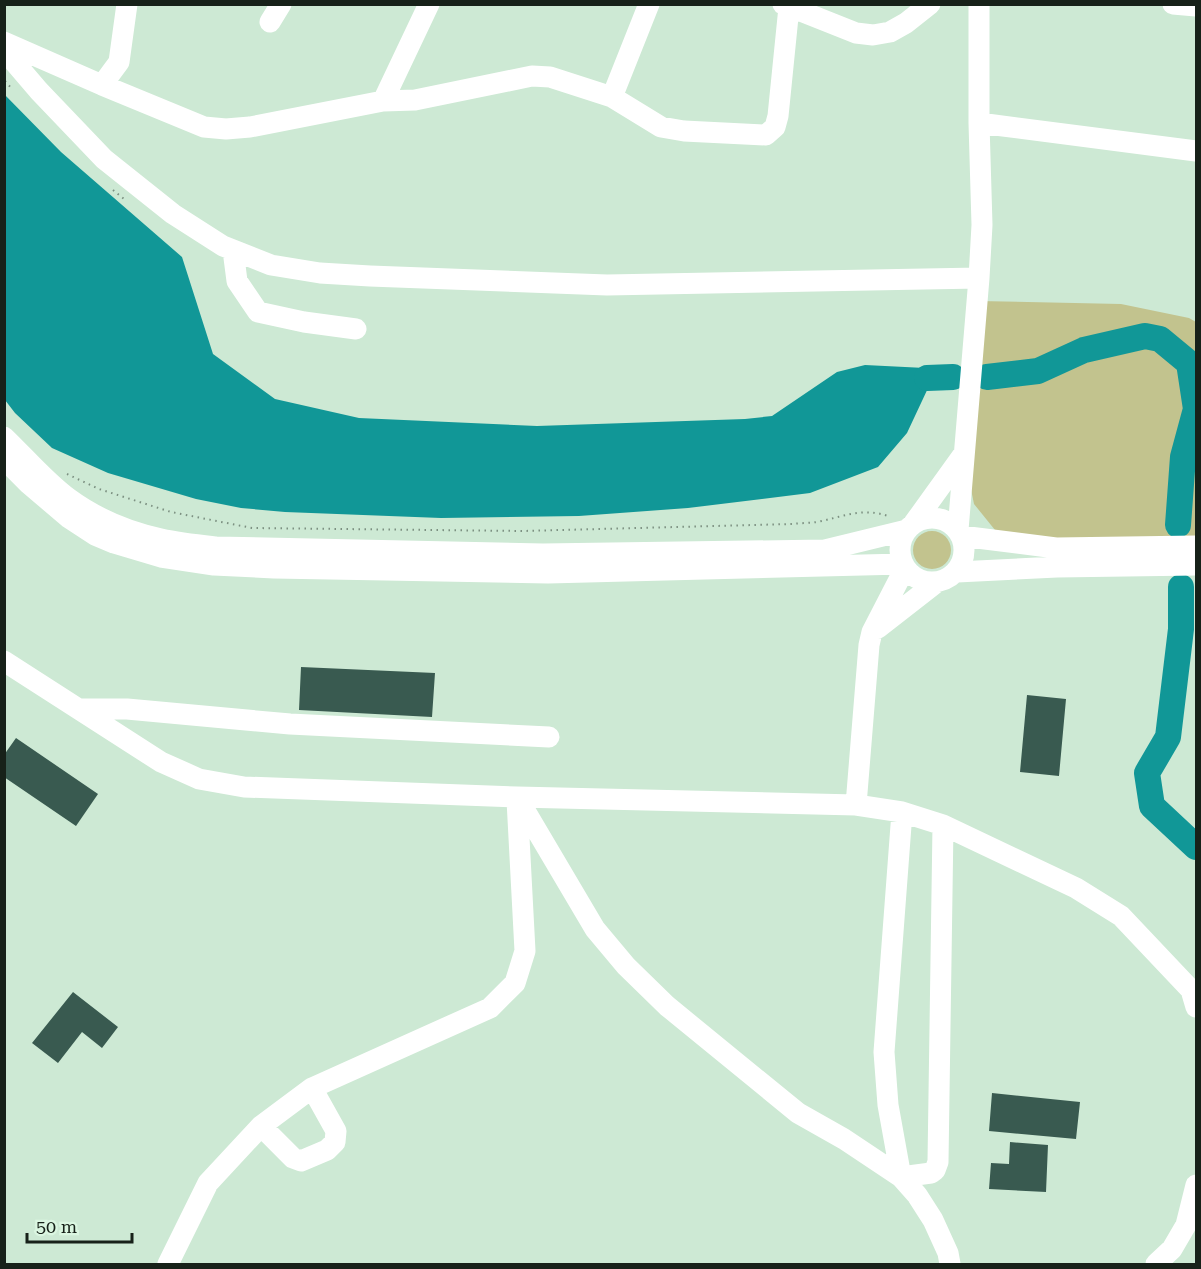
<svg xmlns="http://www.w3.org/2000/svg" width="1201" height="1269" font-family="'Roboto Serif',serif">
  <style>
    .green { fill: #c2c38e }
    .water { fill: #119797 }
    .lines { fill: none; stroke-linecap: round; stroke-linejoin: round }
    .river { stroke: #119797; stroke-width: 26 }
    .building { fill: #395a50 }
    .path { stroke: #7c9081; stroke-width: 2; stroke-dasharray: 1.5 4.5; stroke-linecap: butt }
    .minor { stroke: #fff; stroke-width: 21 }
  </style>
  <rect width="100%" height="100%" fill="#cde9d4"/>
  <path class="green" d="M 977,301 L 1121,304 L 1189,318 L 1196,322 L 1196,546 L 1056,548 L 995,530 L 974,504 L 964,455 Z
    M913 550a19 19 0 1 1 38 0a19 19 0 1 1-38 0Z"/>
  <path class="water" d="M 4,94 L 61,152 L 182,257 L 213,354 L 275,399 L 359,418 L 537,426 L 745,419 L 772,416 L 837,372 L 865,365 L 925,368 L 929,386 L 907,433 L 878,467 L 810,493 L 688,508 L 579,516 L 441,518 L 285,512 L 241,508 L 196,499 L 108,473 L 52,448 L 15,413 L 5,400 Z"/>
  <g class="lines">
    <path class="river" d="M 987,377 L 1038,371 L 1084,350 L 1145,336 L 1160,339 L 1189,363 L 1196,409 L 1183,457 L 1178,525
      M 927,378 L 953,377
      M 1181,587 L 1181,629 L 1168,737 L 1147,773 L 1152,806 L 1196,847"/>
  </g>
  <path class="building" d="M 301,667 L 435,673 L 432,717 L 299,710 Z
    M 1027,695 L 1066,699 L 1059,776 L 1020,772 Z
    M 16,738 L 98,794 L 76,826 L 4,777 L 4,755 Z
    M 73,992 L 118,1027 L 102,1048 L 82,1032 L 58,1063 L 32,1043 Z
    M 992,1093 L 1080,1102 L 1076,1139 L 989,1131 Z
    M 1010,1142 L 1048,1145 L 1046,1192 L 989,1189 L 991,1163 L 1009,1164 Z"/>
  <g class="lines">
    <path class="path" d="M 5,81 L 13,90
      M 113,190 L 124,199
      M 67,474 L 99,489 L 171,512 L 252,528 L 522,531 L 792,524 C 800,523 809,523 817,522 C 842,517 862,507 888,516"/>
    <path class="minor" d="M 783,4 L 856,33 L 873,35 L 890,32 L 906,23 L 930,4
      M 1173,4 L 1196,6
      M 270,22 L 281,4
      M 4,42 L 102,85 L 204,127 L 226,129 L 250,127 L 383,101 L 415,100 L 532,76 L 550,77 L 612,97 L 661,127 L 684,131 L 766,135 L 775,127 L 778,116 L 789,7
      M 4,50 L 39,91 L 104,159 L 173,214 L 223,246 L 271,265 L 320,273 L 370,276 L 607,285 L 979,278
      M 102,85 L 119,62 L 127,4
      M 612,97 L 649,4
      M 383,101 L 429,4
      M 979,123 L 1196,151
      M 233,250 L 237,281 L 258,312 L 304,322 L 356,329
      M 4,437 C 25,457 45,481 68,498 C 95,518 129,532 161,539 C 179,543 198,545 216,547 L 543,554 L 825,550 L 907,530
      M 4,459 L 29,484 L 69,518 L 95,535 L 114,543 L 161,557 L 214,565 L 274,568 L 548,573 L 903,564
      M900 550a32 32 0 1 1 64 0a32 32 0 1 1-64 0Z
      M 914,523 L 963,455
      M 958,530 L 979,278 L 982,225 L 979,123 L 979,4
      M 961,536 L 1056,548 L 1196,546
      M 957,572 L 1057,567 L 1196,565
      M 878,628 L 937,582
      M 4,661 L 161,762 L 199,779 L 244,787 L 517,797 L 856,805 L 902,812 L 943,825 L 1076,888 L 1121,916 L 1191,990 L 1196,1007
      M 79,709 L 127,709 L 290,724 L 549,737
      M 517,797 L 595,929 L 626,966 L 667,1006 L 798,1113 L 844,1139 L 901,1177 L 917,1195 L 933,1220 L 948,1253 L 950,1264
      M 856,805 L 869,645 L 872,632 L 905,568
      M 902,812 L 884,1052 L 888,1105 L 901,1177 L 931,1173 L 935,1170 L 938,1162 L 943,825
      M 261,1126 L 293,1158 L 301,1161 L 327,1150 L 335,1142 L 336,1131 L 312,1088
      M 168,1264 L 208,1183 L 261,1126 L 312,1088 L 490,1008 L 515,983 L 525,951 L 517,800
      M 1156,1264 L 1172,1249 L 1186,1225 L 1196,1185"/>
  </g>
  <rect width="1201" height="1269" fill="none" stroke="#172119" stroke-width="12"/>
  <path d="M27 1233v9h105v-9" fill="none" stroke="#172119" stroke-width="3"/>
  <text x="36" y="1233" font-size="18" fill="#172119" stroke="#dbf6e1" stroke-width="4.5" paint-order="stroke">50 m</text>
</svg>
